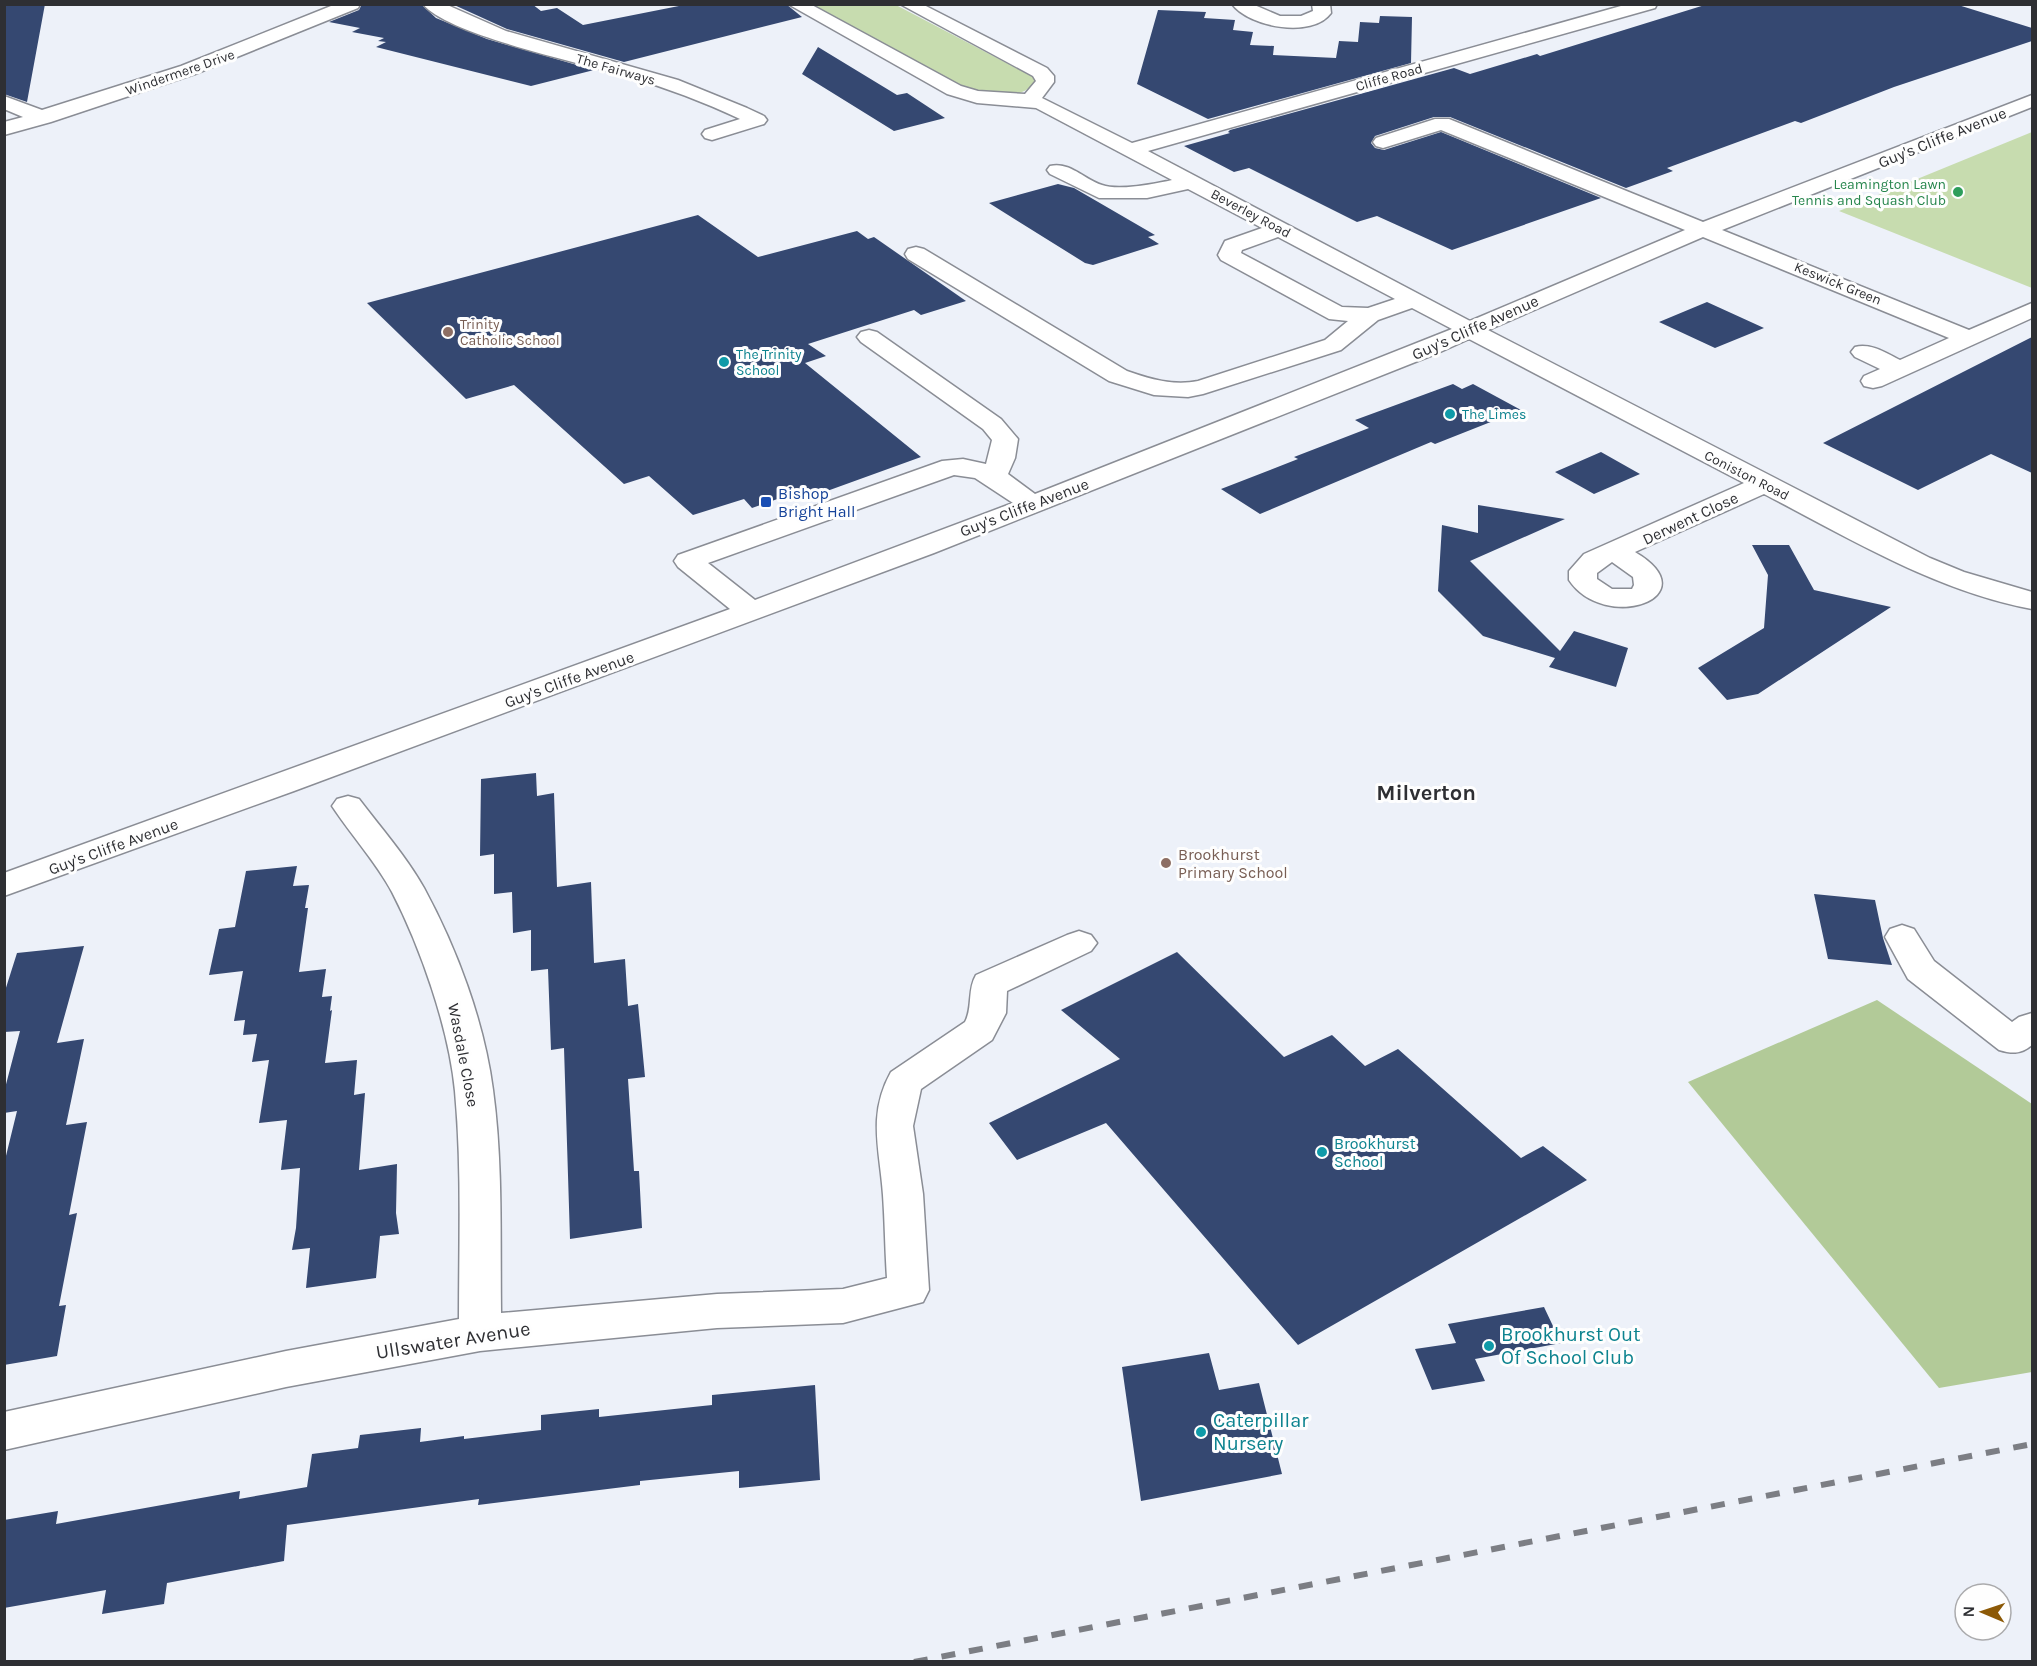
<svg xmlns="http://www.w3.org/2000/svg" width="2037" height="1666" font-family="Karla,sans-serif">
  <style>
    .green { fill: #c7dcaf }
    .forest { fill: #b2ca98 }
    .building { fill: #354871 }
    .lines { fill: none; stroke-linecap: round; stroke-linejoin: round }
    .minor-casing { stroke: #8a8d95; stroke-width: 3 }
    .minor { fill: #fff; fill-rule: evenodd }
    .rail { stroke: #7c7e84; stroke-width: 6; stroke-dasharray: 14 14; stroke-linecap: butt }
    .leisure-dot { fill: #2e9e5b; stroke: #fefefe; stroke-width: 2 }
    .education-dot { fill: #8d6e63; stroke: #fefefe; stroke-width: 2 }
    .culture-dot { fill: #0f9aa8; stroke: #fefefe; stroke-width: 2 }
    .transit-dot { fill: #1a4fb4; stroke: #fefefe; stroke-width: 2 }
    .labels { text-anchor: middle; stroke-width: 6; stroke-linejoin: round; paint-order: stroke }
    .far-street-label { font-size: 14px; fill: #2e2f33; stroke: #fefefe }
    .far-leisure-label { font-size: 14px; fill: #27864d; stroke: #fefefe; text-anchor: end }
    .far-education-label { font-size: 14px; fill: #785e54; stroke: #fefefe; text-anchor: start }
    .far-culture-label { font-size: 14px; fill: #0d838f; stroke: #fefefe; text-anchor: start }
    .street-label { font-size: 16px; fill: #2e2f33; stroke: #fefefe }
    .transit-label { font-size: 16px; fill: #164399; stroke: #fefefe; text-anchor: start }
    .education-label { font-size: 16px; fill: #785e54; stroke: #fefefe; text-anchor: start }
    .culture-label { font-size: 16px; fill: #0d838f; stroke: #fefefe; text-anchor: start }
    .near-culture-label { font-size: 20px; fill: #0d838f; stroke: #fefefe; text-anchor: start }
    .near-street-label { font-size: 20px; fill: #2e2f33; stroke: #fefefe }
    .district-label { font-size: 22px; font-weight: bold; fill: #2e2f33; stroke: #fefefe }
  </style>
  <rect width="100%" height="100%" fill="#edf1f9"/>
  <path class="green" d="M 810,5 L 896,5 L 1037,79 C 1022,103 992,95 968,89 Z
    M 2032,132 L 2032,288 L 1839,211 Z"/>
  <path class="forest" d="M 1877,1000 L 2032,1104 L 2032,1372 L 1939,1388 L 1688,1082 Z"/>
  <path class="building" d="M 4,4 L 45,4 L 27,102 L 4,94 Z
    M 362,4 L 421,4 L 436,18 L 487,39 L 594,70 L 531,86 L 376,47 L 386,42 L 378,41 L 384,38 L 352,32 L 360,28 L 329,22 L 359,10 Z
    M 452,4 L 532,4 L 541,11 L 557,8 L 583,25 L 689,4 L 786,4 L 802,17 L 624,62 L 507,29 Z
    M 1708,4 L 1955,4 L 2032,28 L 2032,41 L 1894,87 L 1801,123 L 1795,121 L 1667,168 L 1673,171 L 1626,188 L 1450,117 L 1434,117 L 1375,136 L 1371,143 L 1375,148 L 1384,150 L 1441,132 L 1601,198 L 1452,250 L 1377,216 L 1357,222 L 1249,168 L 1234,172 L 1184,146 L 1230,133 L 1228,132 L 1230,130 L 1454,68 L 1470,74 L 1537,54 L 1540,56 Z
    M 1158,10 L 1206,12 L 1204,18 L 1235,20 L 1233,30 L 1253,32 L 1250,45 L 1274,46 L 1273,55 L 1336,58 L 1339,41 L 1358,42 L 1360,22 L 1379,23 L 1380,16 L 1412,17 L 1411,63 L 1208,119 L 1137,84 Z
    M 818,47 L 897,95 L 907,93 L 945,118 L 894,131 L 802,74 Z
    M 1058,184 L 1074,188 L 1155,235 L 1148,237 L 1159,244 L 1093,265 L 1085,263 L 989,203 Z
    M 698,215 L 758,257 L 857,231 L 868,239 L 874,237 L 966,301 L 921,315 L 914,310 L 808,344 L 826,356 L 805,363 L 921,457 L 816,495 L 808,488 L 752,508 L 744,499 L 693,515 L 649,476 L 624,484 L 514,385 L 466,399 L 367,303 Z
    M 1707,302 L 1764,328 L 1715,348 L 1659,322 Z
    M 2032,337 L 2032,473 L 1991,454 L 1918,490 L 1823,443 Z
    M 1453,384 L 1462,389 L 1473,384 L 1521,410 L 1435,444 L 1431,442 L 1260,514 L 1221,489 L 1298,459 L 1294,457 L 1369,428 L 1355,420 Z
    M 1601,452 L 1640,474 L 1594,494 L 1555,472 Z
    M 1478,505 L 1565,519 L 1470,561 L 1560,651 L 1574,631 L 1628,648 L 1616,687 L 1549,667 L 1555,658 L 1483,636 L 1438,591 L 1442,525 L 1478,533 Z
    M 1752,545 L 1789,545 L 1814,590 L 1891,607 L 1758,694 L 1727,700 L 1698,668 L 1764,628 L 1768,575 Z
    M 536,773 L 537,796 L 554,793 L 557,887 L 591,882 L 594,963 L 625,959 L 628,1006 L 638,1004 L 645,1077 L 628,1079 L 634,1171 L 639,1171 L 642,1228 L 570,1239 L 564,1048 L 551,1050 L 548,969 L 531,971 L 531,930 L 513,933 L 512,892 L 494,894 L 494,854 L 480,856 L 481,779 Z
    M 297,866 L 293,886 L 309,885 L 305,908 L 308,908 L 299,972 L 326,969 L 322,997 L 332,996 L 330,1011 L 332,1010 L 325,1063 L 357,1060 L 354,1095 L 365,1093 L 359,1170 L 397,1164 L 396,1213 L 399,1234 L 380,1236 L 376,1278 L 306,1288 L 310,1248 L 292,1250 L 296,1228 L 300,1168 L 281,1170 L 287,1120 L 259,1123 L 269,1060 L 252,1062 L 257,1034 L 243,1035 L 245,1020 L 234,1021 L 243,971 L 209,975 L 219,929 L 235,927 L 246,871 Z
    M 1814,894 L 1875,900 L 1883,938 L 1892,965 L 1828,959 Z
    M 84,946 L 57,1043 L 84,1039 L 66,1125 L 87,1122 L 69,1215 L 77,1213 L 59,1306 L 66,1305 L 57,1356 L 4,1365 L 4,1164 L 17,1111 L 4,1113 L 4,1092 L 20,1031 L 4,1032 L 4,994 L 17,953 Z
    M 1177,952 L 1284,1057 L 1332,1035 L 1365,1066 L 1398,1049 L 1521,1158 L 1543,1146 L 1587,1180 L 1298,1345 L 1106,1123 L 1017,1160 L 989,1123 L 1120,1059 L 1061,1010 Z
    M 1544,1307 L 1561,1343 L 1475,1359 L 1485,1381 L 1432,1390 L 1415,1349 L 1456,1343 L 1448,1324 Z
    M 1209,1353 L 1219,1390 L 1259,1383 L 1282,1474 L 1141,1501 L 1122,1367 Z
    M 815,1385 L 820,1480 L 739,1488 L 739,1471 L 640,1481 L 640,1485 L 478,1505 L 479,1499 L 287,1525 L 284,1561 L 167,1583 L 164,1604 L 102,1614 L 106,1590 L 4,1608 L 4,1520 L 58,1511 L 56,1524 L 240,1491 L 239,1499 L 307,1487 L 312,1454 L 358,1448 L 360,1435 L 421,1428 L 420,1442 L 464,1436 L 464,1439 L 541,1430 L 541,1415 L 599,1409 L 599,1417 L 712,1405 L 712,1395 Z"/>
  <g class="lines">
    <defs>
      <path id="minor" d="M 336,4 L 360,4 L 358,8 L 195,74 L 51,122 L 4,135 L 4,122 L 23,117 L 4,109 L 4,96 L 42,110 L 181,66 Z
        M 423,4 L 445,4 L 506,31 L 678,80 L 747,108 L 764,116 L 767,120 L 764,124 L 712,140 L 705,138 L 702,134 L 705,130 L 740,119 C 704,102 667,88 629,77 C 586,64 447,35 423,4 Z
        M 788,4 L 810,4 L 961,86 L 978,91 L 1025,94 L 1036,81 L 1033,76 L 900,4 L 922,4 L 1047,68 L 1054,76 L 1054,82 L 1042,98 L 1132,143 L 1628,4 L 1657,4 L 1655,8 L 1148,151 L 1470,321 L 1685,230 L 1441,130 L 1383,148 L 1376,146 L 1373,142 L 1376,138 L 1435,119 L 1449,119 L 1703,222 L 2032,95 L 2032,107 L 1722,230 L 1969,330 L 2032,303 L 2032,318 L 1882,386 L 1873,388 L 1864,386 L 1861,381 L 1864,376 L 1880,369 L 1855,357 L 1851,352 L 1855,347 C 1871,343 1886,353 1900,360 L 1949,338 L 1703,237 L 1488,330 L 1930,558 L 1964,572 L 2032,592 L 2032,609 C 1936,591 1851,539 1764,494 L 1635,552 C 1711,597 1605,634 1569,580 L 1569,571 L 1584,554 L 1744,483 L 1469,339 L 1438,353 L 934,553 L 294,791 L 4,896 L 4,873 L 730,609 L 678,567 L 674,561 L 678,555 L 942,461 L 963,459 L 986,464 L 992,440 L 983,429 L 861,342 L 857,337 L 861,332 L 869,330 L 877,332 L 1001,419 L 1018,439 L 1015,458 L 1008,474 L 1035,494 L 1452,329 L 1412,308 L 1378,320 L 1341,350 L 1203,394 L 1188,397 L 1154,395 L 1109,381 L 908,259 L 905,254 L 908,249 L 916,247 L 924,249 L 1127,371 C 1150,379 1173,386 1198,381 L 1325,340 L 1348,321 L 1329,319 L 1221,260 L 1218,255 L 1225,241 L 1262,228 L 1188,189 L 1147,198 L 1099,198 L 1050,174 L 1047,170 L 1050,166 C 1069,161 1084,179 1102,185 C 1118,191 1155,184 1172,180 L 1036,108 L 977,103 L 947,94 ZM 1278,237 L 1395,299 L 1368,308 L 1342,307 L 1241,253 L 1242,250 ZM 954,475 L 975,478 L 1013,503 L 755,600 L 708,563 ZM 1612,562 L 1633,577 L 1634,585 L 1632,589 L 1612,589 L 1597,579 L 1597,573 Z
        M 1232,4 L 1252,4 L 1280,16 L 1301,16 L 1313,11 L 1312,4 L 1330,4 L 1331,13 C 1312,39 1249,27 1232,4 Z
        M 348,796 L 359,799 C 381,828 406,856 424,888 C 457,949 484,1021 493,1090 C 503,1163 500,1239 501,1313 L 717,1294 L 843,1289 L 887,1278 C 885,1250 885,1222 883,1195 C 880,1150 867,1115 891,1072 L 965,1022 C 973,1007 967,990 976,975 L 1067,935 L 1079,931 L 1091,935 L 1097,943 L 1091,951 L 1007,991 L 1006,1013 L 992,1040 L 921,1089 L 913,1126 L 923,1194 L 929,1290 L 923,1302 L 843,1323 L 717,1328 L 480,1351 L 286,1387 L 4,1450 L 4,1412 L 286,1351 L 459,1319 C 459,1243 462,1167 455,1091 C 449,1029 421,948 392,892 C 376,862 351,835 332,806 L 337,799 Z
        M 1902,925 L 1914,929 L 1934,961 L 2012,1022 L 2019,1017 L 2032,1013 L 2032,1045 C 2021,1054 2013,1054 1999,1050 L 1908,979 L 1885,937 L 1890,929 Z"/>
    </defs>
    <use href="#minor" class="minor-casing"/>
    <use href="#minor" class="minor"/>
    <path class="rail" d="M 914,1662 L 2032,1444"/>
  </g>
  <circle class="leisure-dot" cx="1958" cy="192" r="6"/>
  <g class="education-dot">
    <circle cx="448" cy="332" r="6"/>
    <circle cx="1166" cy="863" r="6"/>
  </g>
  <g class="culture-dot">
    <circle cx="724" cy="362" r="6"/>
    <circle cx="1450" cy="414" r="6"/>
    <circle cx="1322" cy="1152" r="6"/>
    <circle cx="1489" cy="1346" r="6"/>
    <circle cx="1201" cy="1432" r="6"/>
  </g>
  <rect class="transit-dot" x="760" y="496" width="12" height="12" rx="3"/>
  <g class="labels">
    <g class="far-street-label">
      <text transform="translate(616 69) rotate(16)" y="5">The Fairways</text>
      <text transform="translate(180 72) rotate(-19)" y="5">Windermere Drive</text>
      <text transform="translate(1389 77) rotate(-16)" y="5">Cliffe Road</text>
      <text transform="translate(1251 213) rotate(28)" y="5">Beverley Road</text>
      <text transform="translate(1838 283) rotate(22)" y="5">Keswick Green</text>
      <text transform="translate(1747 475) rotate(27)" y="5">Coniston Road</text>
    </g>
    <g class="far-leisure-label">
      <text x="1946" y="189">Leamington Lawn<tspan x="1946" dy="16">Tennis and Squash Club</tspan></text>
    </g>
    <g class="far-education-label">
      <text x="460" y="329">Trinity<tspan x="460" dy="16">Catholic School</tspan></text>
    </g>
    <g class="far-culture-label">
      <text x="736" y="359">The Trinity<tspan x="736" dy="16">School</tspan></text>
      <text x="1462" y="419">The Limes</text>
    </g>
    <g class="street-label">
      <text transform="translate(1942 137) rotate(-22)" y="6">Guy's Cliffe Avenue</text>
      <text transform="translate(1475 327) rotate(-24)" y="6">Guy's Cliffe Avenue</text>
      <text transform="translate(1024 507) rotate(-21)" y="6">Guy's Cliffe Avenue</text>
      <text transform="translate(1690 518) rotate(-25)" y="6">Derwent Close</text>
      <text transform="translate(569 679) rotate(-20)" y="6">Guy's Cliffe Avenue</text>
      <text transform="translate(113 846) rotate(-20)" y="6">Guy's Cliffe Avenue</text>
      <text transform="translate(464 1055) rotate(79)" y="6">Wasdale Close</text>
    </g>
    <g class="transit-label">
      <text x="778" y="499">Bishop<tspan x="778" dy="18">Bright Hall</tspan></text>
    </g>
    <g class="education-label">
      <text x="1178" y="860">Brookhurst<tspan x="1178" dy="18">Primary School</tspan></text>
    </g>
    <g class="culture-label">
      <text x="1334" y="1149">Brookhurst<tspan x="1334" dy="18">School</tspan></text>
    </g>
    <g class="near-culture-label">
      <text x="1501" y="1341">Brookhurst Out<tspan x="1501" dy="23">Of School Club</tspan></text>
      <text x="1213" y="1427">Caterpillar<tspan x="1213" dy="23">Nursery</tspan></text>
    </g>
    <g class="near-street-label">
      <text transform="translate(453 1340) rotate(-9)" y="7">Ullswater Avenue</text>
    </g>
    <g class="district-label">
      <text x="1426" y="800">Milverton</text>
    </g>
  </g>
  <rect width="2037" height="1666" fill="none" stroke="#2e2f33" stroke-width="12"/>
  <g transform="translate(1983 1612) rotate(272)"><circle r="28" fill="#fefefe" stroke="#ababad" stroke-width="1.5"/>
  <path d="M0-4.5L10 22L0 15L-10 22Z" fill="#8c5906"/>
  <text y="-9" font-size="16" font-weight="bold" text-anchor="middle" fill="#2e2f33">N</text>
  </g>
</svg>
